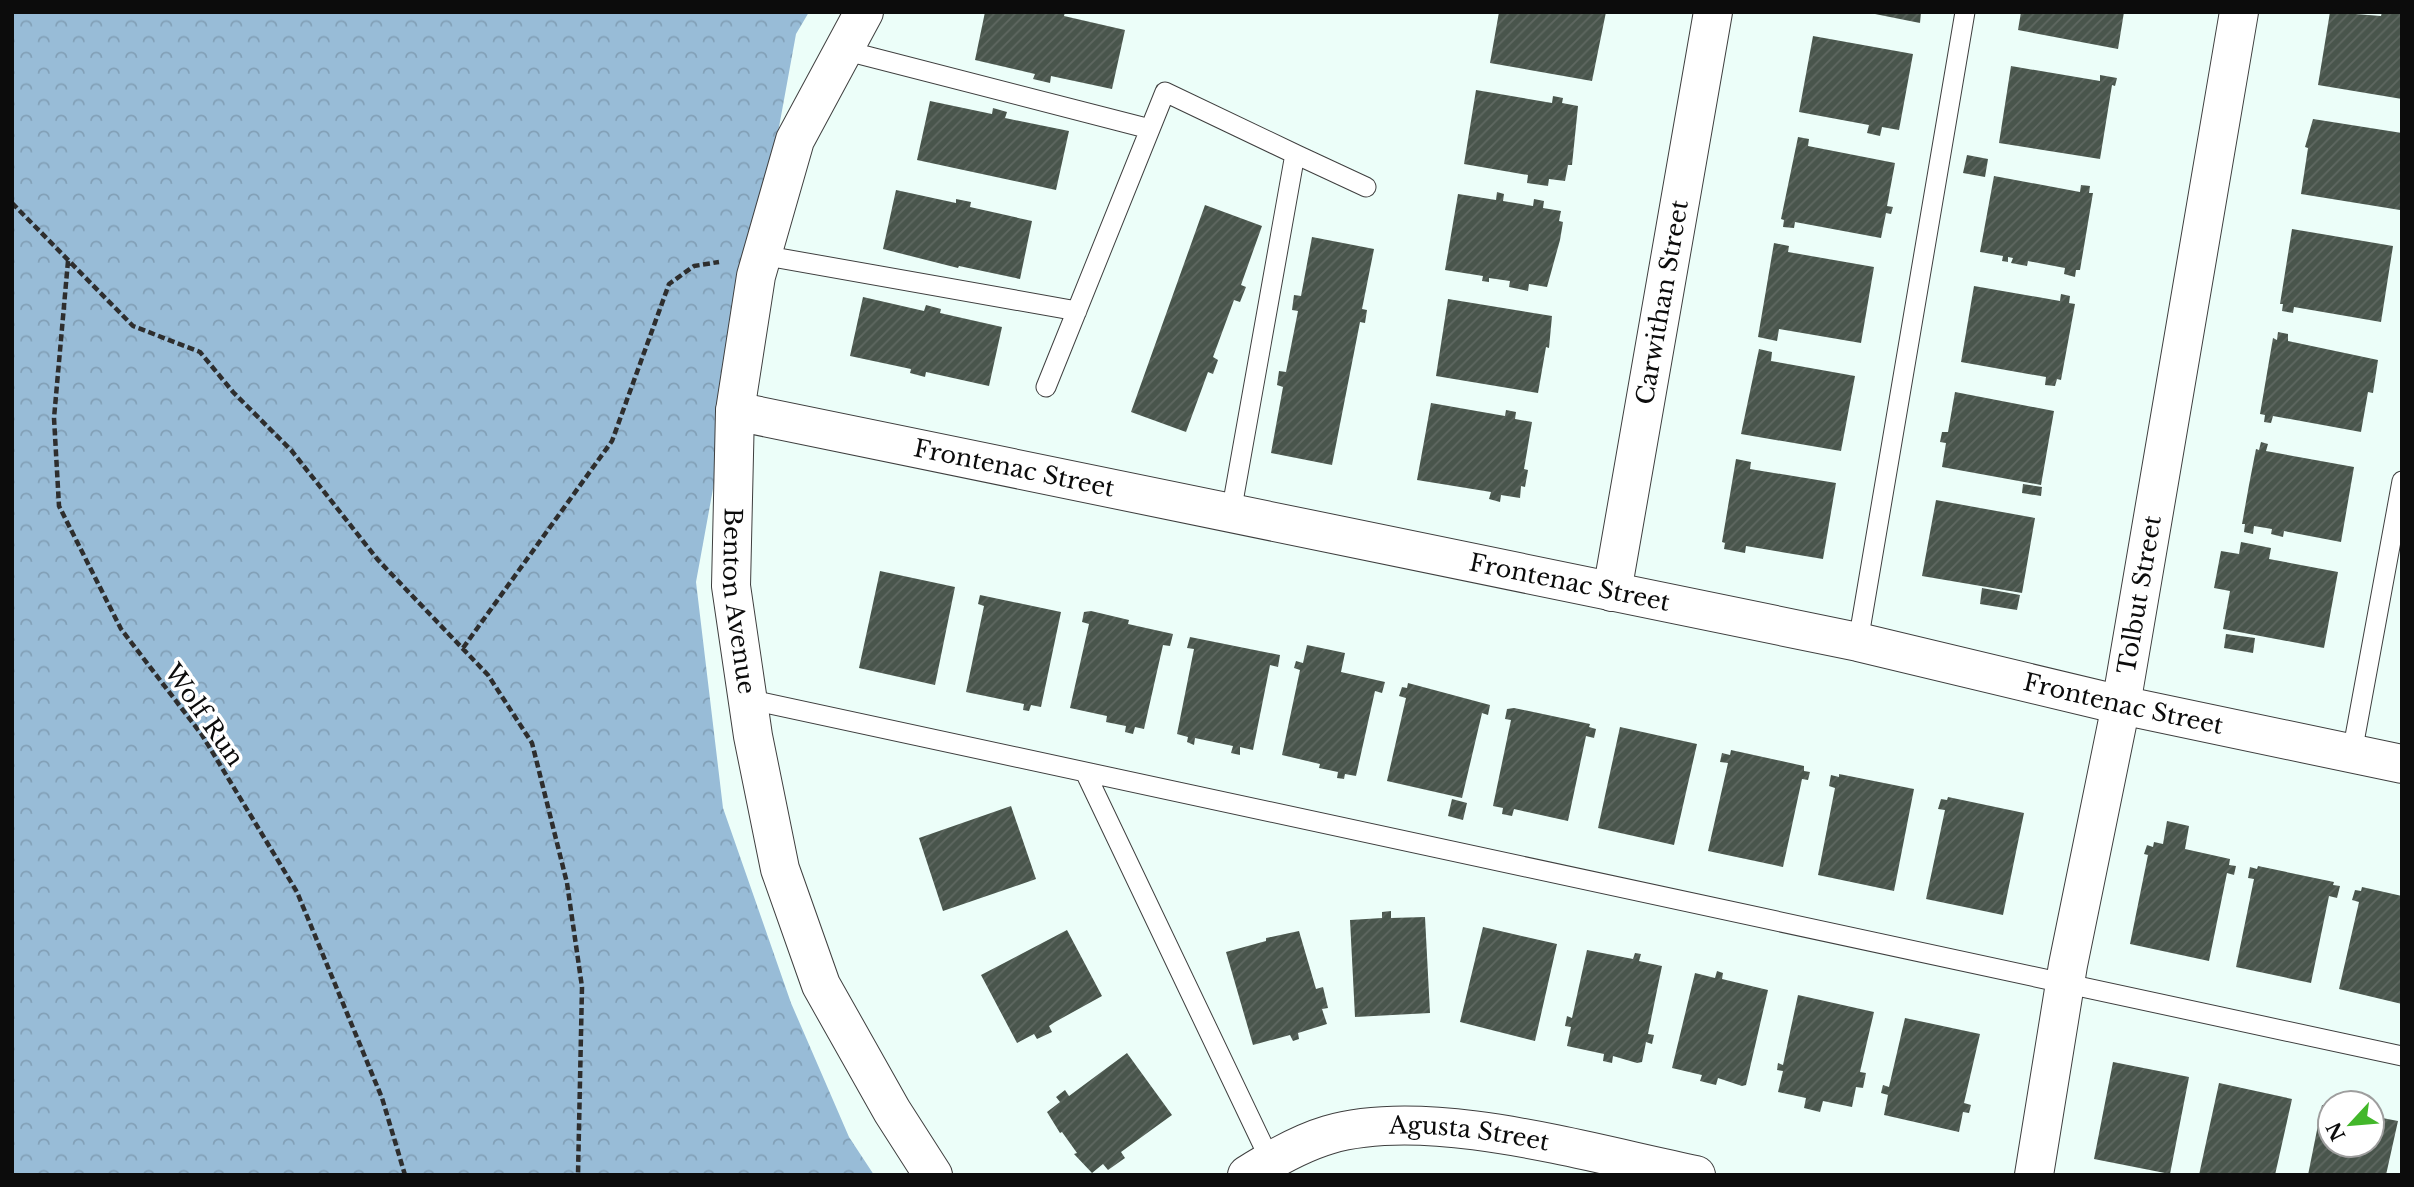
<svg xmlns="http://www.w3.org/2000/svg" width="2414" height="1187" font-family="'Libre Baskerville',serif">
  <style>
    .forest { fill: url(#forest-crowns) }
    .building { fill: url(#building-hatch) }
    .lines { fill: none; stroke-linecap: round; stroke-linejoin: round }
    .service-casing { stroke: #3f3f3f; stroke-width: 21 }
    .minor-casing { stroke: #3f3f3f; stroke-width: 40 }
    .tertiary-casing { stroke: #3f3f3f; stroke-width: 40 }
    .path { stroke: #2e2e2e; stroke-width: 4.5; stroke-dasharray: 7 3.5; stroke-linecap: butt }
    .service { stroke: #fff; stroke-width: 19 }
    .minor { stroke: #fff; stroke-width: 38 }
    .tertiary { stroke: #fff; stroke-width: 38 }
    .labels { text-anchor: middle; stroke-width: 7; stroke-linejoin: round; paint-order: stroke }
    .street-label { font-size: 24px; fill: #0c0c0c; stroke: #fff }
  </style>
  <defs>
    <pattern id="forest-crowns" width="20" height="18" patternUnits="userSpaceOnUse" patternTransform="scale(1.75)"><rect width="20" height="18" fill="#98bcd7"/><path d="M2 6a3 3 0 1 1 6 0M12 15a3 3 0 1 1 6 0" fill="none" stroke="#82a0b7"/></pattern>
    <pattern id="building-hatch" width="6" height="6" patternUnits="userSpaceOnUse" patternTransform="scale(1.75)"><rect width="6" height="6" fill="#49554c"/><path d="M-1 1l2-2M0 6l6-6M5 7l2-2" fill="none" stroke="#5f6861"/></pattern>
  </defs>
  <rect width="100%" height="100%" fill="#ecfef9"/>
  <path class="forest" d="M 12,12 L 809,12 L 796,34 L 696,582 L 723,808 L 791,1003 L 849,1137 L 874,1175 L 12,1175 Z"/>
  <path class="building" d="M 985,12 L 1065,12 L 1064,16 L 1125,30 L 1112,89 L 1051,76 L 1050,83 L 1033,79 L 1035,74 L 975,60 Z
    M 1499,12 L 1606,12 L 1592,81 L 1490,63 Z
    M 1865,12 L 1921,12 L 1920,23 Z
    M 2021,12 L 2124,12 L 2118,49 L 2018,30 Z
    M 2330,12 L 2381,16 L 2382,12 L 2402,12 L 2402,99 L 2318,85 Z
    M 1813,36 L 1913,54 L 1899,130 L 1882,127 L 1880,136 L 1867,133 L 1869,125 L 1799,112 Z
    M 2011,66 L 2100,81 L 2100,75 L 2117,78 L 2115,86 L 2112,85 L 2100,159 L 1999,143 Z
    M 1476,90 L 1552,103 L 1553,96 L 1563,98 L 1562,103 L 1578,106 L 1572,165 L 1568,165 L 1565,181 L 1549,179 L 1548,186 L 1527,183 L 1528,175 L 1464,164 Z
    M 930,101 L 992,114 L 993,108 L 1007,112 L 1005,118 L 1069,131 L 1056,190 L 917,160 Z
    M 2313,119 L 2402,133 L 2400,210 L 2301,194 L 2308,148 L 2305,147 Z
    M 1798,137 L 1809,139 L 1808,146 L 1895,163 L 1887,206 L 1893,207 L 1891,214 L 1886,213 L 1881,238 L 1795,222 L 1794,228 L 1783,227 L 1784,220 L 1781,219 Z
    M 1967,155 L 1988,159 L 1985,177 L 1963,173 Z
    M 1994,176 L 2080,192 L 2081,185 L 2090,186 L 2089,193 L 2093,193 L 2080,270 L 2076,270 L 2075,277 L 2064,274 L 2065,268 L 2028,261 L 2027,266 L 2011,263 L 2013,258 L 2008,257 L 2008,262 L 2002,261 L 2003,256 L 1980,252 Z
    M 896,190 L 956,203 L 956,199 L 971,202 L 970,207 L 1032,221 L 1020,279 L 959,266 L 958,268 L 883,249 Z
    M 1497,192 L 1504,194 L 1503,201 L 1533,206 L 1534,199 L 1544,201 L 1543,208 L 1561,211 L 1559,221 L 1563,222 L 1560,240 L 1547,287 L 1529,284 L 1528,291 L 1509,287 L 1510,281 L 1489,278 L 1489,282 L 1482,281 L 1483,276 L 1445,270 L 1458,194 L 1496,200 Z
    M 1205,205 L 1262,226 L 1241,285 L 1246,287 L 1240,302 L 1234,300 L 1213,357 L 1218,360 L 1213,374 L 1208,372 L 1186,432 L 1131,412 Z
    M 2292,229 L 2393,246 L 2381,322 L 2294,307 L 2293,313 L 2282,311 L 2283,304 L 2280,304 Z
    M 1312,237 L 1374,249 L 1362,309 L 1367,310 L 1365,323 L 1360,322 L 1332,465 L 1271,453 L 1283,387 L 1277,385 L 1279,371 L 1286,372 L 1298,311 L 1292,310 L 1294,295 L 1301,296 Z
    M 1774,243 L 1789,246 L 1788,252 L 1874,267 L 1861,343 L 1779,329 L 1777,341 L 1758,337 Z
    M 1974,286 L 2060,301 L 2061,294 L 2070,296 L 2069,303 L 2075,304 L 2061,380 L 2057,379 L 2055,386 L 2045,385 L 2046,377 L 1961,362 Z
    M 863,297 L 924,311 L 926,305 L 941,309 L 940,313 L 1002,327 L 989,386 L 926,372 L 925,377 L 910,373 L 911,369 L 850,356 Z
    M 1448,299 L 1552,316 L 1549,348 L 1546,347 L 1538,393 L 1436,376 Z
    M 2278,332 L 2288,334 L 2288,341 L 2378,360 L 2373,393 L 2368,392 L 2361,432 L 2273,416 L 2271,423 L 2264,422 L 2265,415 L 2260,414 L 2273,338 L 2277,340 Z
    M 1759,349 L 1772,352 L 1771,361 L 1855,376 L 1841,451 L 1741,434 Z
    M 1955,392 L 2054,411 L 2041,485 L 1942,467 L 1946,443 L 1940,442 L 1942,432 L 1948,432 Z
    M 1431,403 L 1505,416 L 1506,410 L 1516,412 L 1515,419 L 1532,422 L 1524,469 L 1528,470 L 1525,487 L 1521,486 L 1520,498 L 1501,495 L 1500,502 L 1489,499 L 1491,492 L 1417,480 Z
    M 2261,442 L 2268,444 L 2266,451 L 2354,467 L 2341,542 L 2284,531 L 2283,537 L 2271,534 L 2272,529 L 2254,526 L 2253,534 L 2244,532 L 2245,524 L 2242,524 L 2249,485 L 2256,449 L 2259,450 Z
    M 1736,459 L 1751,462 L 1750,469 L 1836,483 L 1823,559 L 1746,546 L 1745,553 L 1724,549 L 1725,543 L 1722,542 Z
    M 2023,484 L 2042,487 L 2041,496 L 2022,493 Z
    M 1936,500 L 2035,518 L 2022,593 L 1922,576 Z
    M 2241,542 L 2271,548 L 2269,559 L 2338,572 L 2324,648 L 2223,629 L 2230,591 L 2214,588 L 2221,551 L 2239,554 Z
    M 880,571 L 955,587 L 935,685 L 859,668 Z
    M 1982,588 L 2020,595 L 2017,610 L 1980,604 Z
    M 980,595 L 1061,612 L 1041,707 L 1031,705 L 1029,711 L 1023,710 L 1024,704 L 966,692 L 984,606 L 978,604 Z
    M 1091,611 L 1129,620 L 1128,624 L 1173,634 L 1170,646 L 1163,645 L 1144,729 L 1135,727 L 1133,734 L 1125,732 L 1126,726 L 1106,722 L 1107,716 L 1070,708 L 1089,624 L 1082,622 L 1084,612 Z
    M 2226,634 L 2255,638 L 2253,653 L 2224,648 Z
    M 1190,637 L 1280,655 L 1278,667 L 1270,665 L 1253,750 L 1240,747 L 1240,755 L 1231,753 L 1233,746 L 1195,738 L 1194,745 L 1187,742 L 1188,737 L 1177,734 L 1194,649 L 1187,648 Z
    M 1307,645 L 1345,653 L 1341,672 L 1385,682 L 1382,693 L 1375,691 L 1356,776 L 1345,774 L 1344,779 L 1337,778 L 1338,772 L 1319,768 L 1320,764 L 1282,755 L 1300,670 L 1294,668 L 1296,661 L 1303,663 Z
    M 1408,683 L 1490,705 L 1488,715 L 1482,713 L 1462,798 L 1387,781 L 1406,698 L 1399,696 L 1402,687 L 1407,688 Z
    M 1514,708 L 1590,724 L 1589,727 L 1596,729 L 1594,738 L 1586,736 L 1568,821 L 1514,809 L 1512,816 L 1502,814 L 1503,808 L 1493,806 L 1511,720 L 1505,719 L 1507,709 Z
    M 1620,727 L 1697,744 L 1674,845 L 1598,828 Z
    M 1731,750 L 1804,766 L 1804,771 L 1810,772 L 1808,780 L 1802,779 L 1783,867 L 1708,851 L 1728,763 L 1720,762 L 1722,753 L 1730,755 Z
    M 1839,774 L 1914,789 L 1894,891 L 1818,875 L 1835,788 L 1829,786 L 1831,775 L 1839,777 Z
    M 1948,797 L 2024,813 L 2003,915 L 1926,899 L 1945,810 L 1938,809 L 1941,799 L 1947,800 Z
    M 1452,799 L 1467,803 L 1463,820 L 1448,816 Z
    M 1011,806 L 1036,879 L 943,911 L 919,838 Z
    M 2167,821 L 2189,826 L 2185,849 L 2230,859 L 2229,865 L 2236,866 L 2234,875 L 2227,873 L 2209,961 L 2130,944 L 2148,855 L 2144,854 L 2147,845 L 2153,847 L 2154,842 L 2163,844 Z
    M 2258,866 L 2334,882 L 2333,885 L 2340,886 L 2337,898 L 2329,896 L 2311,983 L 2236,967 L 2254,879 L 2248,878 L 2250,867 L 2257,869 Z
    M 2362,887 L 2402,896 L 2402,1004 L 2339,989 L 2359,902 L 2352,900 L 2355,890 L 2361,891 Z
    M 1391,911 L 1391,918 L 1425,917 L 1430,1013 L 1355,1017 L 1350,920 L 1382,918 L 1382,912 Z
    M 1483,927 L 1557,944 L 1535,1041 L 1460,1022 Z
    M 1067,930 L 1102,996 L 1055,1022 L 1049,1026 L 1052,1032 L 1037,1039 L 1034,1034 L 1017,1043 L 981,975 Z
    M 1299,931 L 1316,989 L 1323,987 L 1328,1008 L 1322,1009 L 1327,1024 L 1298,1033 L 1299,1039 L 1293,1041 L 1290,1035 L 1253,1045 L 1226,952 L 1266,941 L 1266,938 Z
    M 1587,950 L 1633,959 L 1635,953 L 1641,954 L 1639,961 L 1662,966 L 1648,1034 L 1654,1035 L 1652,1044 L 1646,1042 L 1642,1062 L 1637,1063 L 1613,1056 L 1612,1063 L 1603,1061 L 1604,1054 L 1567,1046 L 1571,1027 L 1565,1026 L 1567,1016 L 1572,1018 Z
    M 1717,971 L 1723,973 L 1722,979 L 1768,990 L 1746,1085 L 1742,1086 L 1718,1078 L 1716,1085 L 1700,1081 L 1702,1075 L 1672,1068 L 1695,973 L 1715,978 Z
    M 1798,995 L 1874,1012 L 1860,1072 L 1866,1073 L 1863,1088 L 1856,1087 L 1852,1107 L 1823,1101 L 1820,1112 L 1804,1108 L 1806,1098 L 1778,1092 L 1783,1071 L 1777,1070 L 1778,1063 L 1783,1065 Z
    M 1905,1018 L 1980,1034 L 1964,1103 L 1971,1105 L 1969,1113 L 1963,1112 L 1959,1132 L 1884,1115 L 1888,1095 L 1881,1093 L 1883,1085 L 1889,1087 Z
    M 1127,1053 L 1172,1115 L 1121,1152 L 1125,1158 L 1108,1170 L 1103,1164 L 1092,1173 L 1074,1154 L 1077,1153 L 1062,1132 L 1060,1133 L 1047,1112 L 1060,1102 L 1056,1097 L 1065,1090 L 1069,1096 Z
    M 2113,1062 L 2189,1077 L 2170,1174 L 2094,1159 Z
    M 2219,1083 L 2292,1099 L 2275,1175 L 2199,1175 Z
    M 2322,1105 L 2330,1107 L 2330,1145 L 2372,1145 L 2372,1116 L 2398,1121 L 2386,1175 L 2308,1175 Z"/>
  <g class="lines">
    <defs>
      <path id="service" d="M 843,50 L 1150,129
        M 1295,154 L 1366,187
        M 762,255 L 1077,311
        M 1046,387 L 1165,92 L 1295,154 L 1231,513
        M 1858,642 L 1965,12
        M 747,699 L 2402,1056
        M 2352,753 L 2402,481
        M 1085,772 L 1271,1162"/>
      <g id="minor">
        <path id="s1" d="M 735,411 L 1858,642 L 2121,705 L 2402,764"/>
        <path id="s2" d="M 1612,592 L 1713,12"/>
        <path id="s3" d="M 1247,1175 C 1271,1160 1301,1143 1328,1135 C 1430,1105 1592,1154 1696,1175"/>
        <path id="s4" d="M 2034,1175 L 2068,965 L 2121,705 L 2239,12"/>
      </g>
      <g id="tertiary">
        <path id="s5" d="M 864,12 L 795,140 L 756,276 L 735,411 L 731,586 L 753,736 L 780,869 L 821,985 L 892,1111 L 933,1175"/>
      </g>
    </defs>
    <use href="#service" class="service-casing"/>
    <use href="#minor" class="minor-casing"/>
    <use href="#tertiary" class="tertiary-casing"/>
    <path class="path" d="M 12,203 L 133,326 L 200,352 L 233,392 L 291,450 L 378,560 L 488,675 L 532,743 L 567,883 L 582,987 L 578,1175
      M 68,261 L 54,418 L 59,506 L 121,629 L 202,735 L 297,892 L 382,1098 L 405,1175
      M 463,648 L 612,441 L 669,284 L 694,266 L 719,262"/>
    <use href="#service" class="service"/>
    <use href="#minor" class="minor"/>
    <use href="#tertiary" class="tertiary"/>
  </g>
  <g class="labels">
    <g class="street-label">
      <text dy="8" stroke="none"><textPath href="#s2" startOffset="294">Carwithan Street</textPath></text>
      <text dy="8" stroke="none"><textPath href="#s1" startOffset="285">Frontenac Street</textPath></text>
      <text dy="8" stroke="none"><textPath href="#s1" startOffset="852">Frontenac Street</textPath></text>
      <text dy="8" stroke="none"><textPath href="#s4" startOffset="590">Tolbut Street</textPath></text>
      <text dy="8" stroke="none"><textPath href="#s5" startOffset="614">Benton Avenue</textPath></text>
      <text dy="8" stroke="none"><textPath href="#s1" startOffset="1419">Frontenac Street</textPath></text>
      <text transform="translate(204 715) rotate(55)" y="8">Wolf Run</text>
      <text dy="8" stroke="none"><textPath href="#s3" startOffset="233">Agusta Street</textPath></text>
    </g>
  </g>
  <rect width="2414" height="1187" fill="none" stroke="#0c0c0c" stroke-width="28"/>
  <g transform="translate(2351 1124) rotate(244)"><circle r="33" fill="#ffffff" stroke="#9e9e9e" stroke-width="2"/>
  <path d="M0-5L12 26L0 18L-12 26Z" fill="#42b72a"/>
  <text y="-10" font-size="19" font-weight="bold" text-anchor="middle" fill="#0c0c0c">N</text>
  </g>
</svg>
